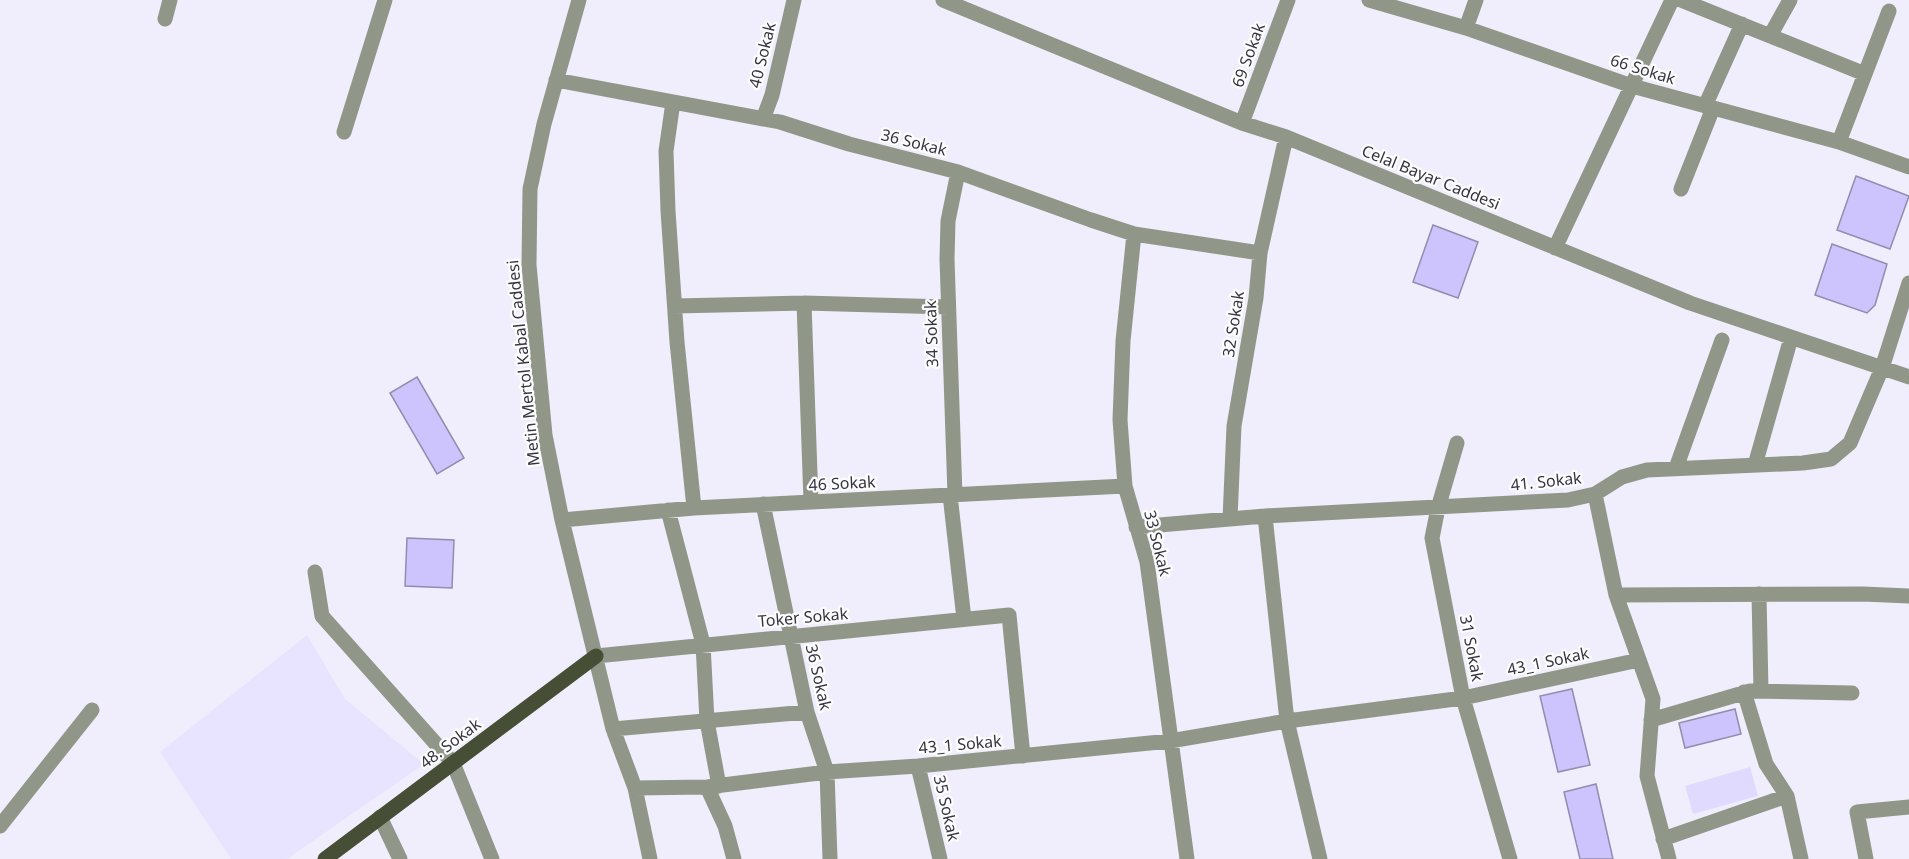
<svg xmlns="http://www.w3.org/2000/svg" width="1909" height="859" font-family="'Noto Sans',sans-serif">
  <style>
    .built { fill: #e8e3fe }
    .green { fill: #e0dbfe }
    .building { fill: #cec4fd; stroke: #928cae; stroke-width: 1.5 }
    .lines { fill: none; stroke-linecap: round; stroke-linejoin: round }
    .minor { stroke: #919788; stroke-width: 15 }
    .major { stroke: #464f36; stroke-width: 15 }
    .labels { text-anchor: middle; stroke-width: 4.5; stroke-linejoin: round; paint-order: stroke }
    .street-label { font-size: 16px; fill: #373442; stroke: #fdfdfd }
  </style>
  <rect width="100%" height="100%" fill="#f0eefc"/>
  <path class="built" d="M 307,635 L 345,699 L 424,764 L 287,859 L 231,859 L 160,752 Z"/>
  <path class="green" d="M 1750,767 L 1758,796 L 1693,814 L 1685,786 Z"/>
  <path class="building" d="M 1856,176 L 1909,196 L 1890,249 L 1837,230 Z
    M 1433,225 L 1478,242 L 1458,298 L 1413,282 Z
    M 1832,244 L 1887,264 L 1875,305 L 1867,313 L 1815,295 Z
    M 417,377 L 464,458 L 437,474 L 390,393 Z
    M 407,538 L 454,540 L 452,588 L 405,586 Z
    M 1572,689 L 1590,765 L 1558,772 L 1540,696 Z
    M 1735,709 L 1741,734 L 1685,748 L 1679,723 Z
    M 1596,784 L 1613,859 L 1580,859 L 1564,792 Z"/>
  <g class="lines">
    <path class="minor" d="M 579,0 L 544,124 L 530,189 L 529,265 L 545,435 L 562,520 L 613,729 L 635,788 L 650,859
      M 943,0 L 1242,123 L 1286,137 L 1690,303 L 1909,377
      M 1369,0 L 1466,28 L 1632,86 L 1839,142 L 1909,167
      M 1681,0 L 1865,74
      M 165,19 L 170,0
      M 1466,28 L 1476,0
      M 1770,36 L 1790,0
      M 556,80 L 780,122 L 849,144 L 958,172 L 1091,220 L 1134,234 L 1260,253
      M 673,102 L 666,151 L 668,211 L 677,342 L 694,508
      M 1705,106 L 1742,24
      M 763,119 L 772,95 L 794,0
      M 1242,123 L 1288,0
      M 344,132 L 385,0
      M 1839,142 L 1889,11
      M 1681,189 L 1713,108
      M 1134,234 L 1123,341 L 1120,420 L 1125,486 L 1147,562 L 1187,859
      M 1555,248 L 1672,0
      M 804,303 L 811,502
      M 675,306 L 804,303 L 948,307
      M 1457,443 L 1438,508 L 1432,538 L 1463,698 L 1510,859
      M 1755,465 L 1791,338
      M 1676,468 L 1722,340
      M 1595,494 L 1616,595 L 1653,699 L 1647,776 L 1669,859
      M 950,495 L 964,619
      M 955,495 L 947,259 L 948,221 L 958,172
      M 763,504 L 807,712 L 827,772 L 830,859
      M 668,510 L 703,644 L 707,721 L 719,786
      M 1230,519 L 1234,426 L 1256,298 L 1260,253 L 1286,137
      M 562,520 L 694,508 L 1125,486
      M 1136,527 L 1265,516 L 1568,500 L 1595,494 L 1622,477 L 1647,470 L 1803,463 L 1831,459 L 1850,443 L 1882,368 L 1909,283
      M 315,572 L 322,616 L 453,763 L 492,859
      M 1759,594 L 1761,691
      M 1616,595 L 1863,594 L 1909,596
      M 596,656 L 1009,615 L 1023,756
      M 1744,692 L 1766,764 L 1787,796 L 1801,859
      M 1651,720 L 1750,691 L 1852,693
      M 613,729 L 807,712
      M 918,766 L 940,859
      M 707,787 L 725,826 L 734,859
      M 635,788 L 707,787 L 827,772 L 918,766 L 1170,741 L 1287,721 L 1265,516
      M 380,817 L 400,859
      M 0,826 L 92,710
      M 1663,839 L 1787,796
      M 1320,859 L 1287,721 L 1463,698 L 1639,660
      M 1866,859 L 1857,812 L 1909,807"/>
    <path class="major" d="M 325,859 L 596,656"/>
  </g>
  <g class="labels">
    <g class="street-label">
      <text transform="translate(762 55) rotate(-76)" y="6">40 Sokak</text>
      <text transform="translate(1248 55) rotate(-70)" y="6">69 Sokak</text>
      <text transform="translate(1643 69) rotate(17)" y="6">66 Sokak</text>
      <text transform="translate(914 142) rotate(14)" y="6">36 Sokak</text>
      <text transform="translate(1431 177) rotate(22)" y="6">Celal Bayar Caddesi</text>
      <text transform="translate(1233 324) rotate(-81)" y="6">32 Sokak</text>
      <text transform="translate(931 334) rotate(-92)" y="6">34 Sokak</text>
      <text transform="translate(523 363) rotate(-96)" y="6">Metin Mertol Kabal Caddesi</text>
      <text transform="translate(1546 481) rotate(-6)" y="6">41. Sokak</text>
      <text transform="translate(842 483) rotate(-3)" y="6">46 Sokak</text>
      <text transform="translate(1158 543) rotate(76)" y="6">33 Sokak</text>
      <text transform="translate(803 617) rotate(-5)" y="6">Toker Sokak</text>
      <text transform="translate(1472 648) rotate(79)" y="6">31 Sokak</text>
      <text transform="translate(1548 661) rotate(-12)" y="6">43_1 Sokak</text>
      <text transform="translate(819 677) rotate(77)" y="6">36 Sokak</text>
      <text transform="translate(450 743) rotate(-37)" y="6">48. Sokak</text>
      <text transform="translate(960 744) rotate(-5)" y="6">43_1 Sokak</text>
      <text transform="translate(947 808) rotate(77)" y="6">35 Sokak</text>
    </g>
  </g>
</svg>
